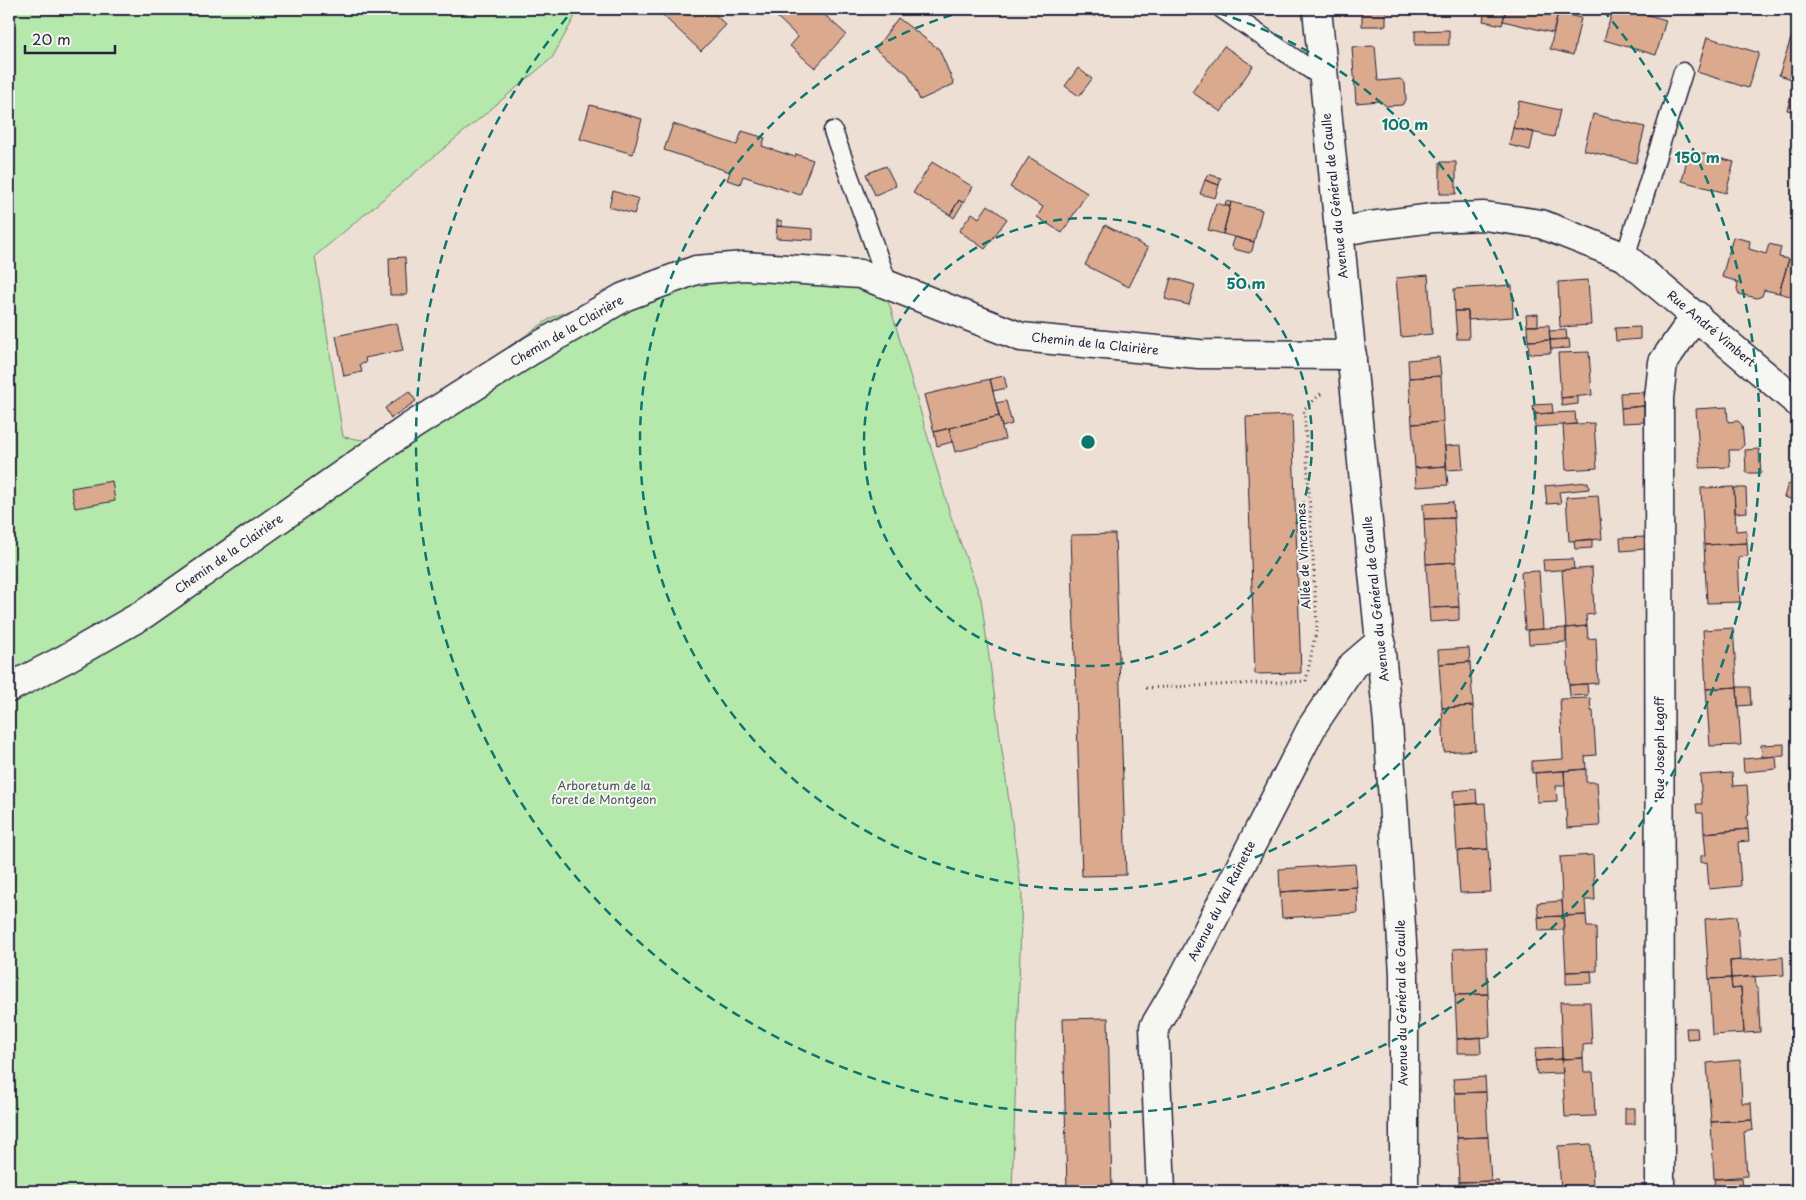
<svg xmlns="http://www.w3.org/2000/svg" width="1806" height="1200" font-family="'Playpen Sans',sans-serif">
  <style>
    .green { fill: #b5e9ab; stroke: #6c8673 }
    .building { fill: #dba98e; stroke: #22223b }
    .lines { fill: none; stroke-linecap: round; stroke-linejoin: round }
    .lane-casing { stroke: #22223b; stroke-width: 21 }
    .street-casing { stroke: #22223b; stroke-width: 31 }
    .secondary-casing { stroke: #22223b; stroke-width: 31 }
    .path { stroke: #22223b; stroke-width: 3; stroke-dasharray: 1 4; stroke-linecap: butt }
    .lane { stroke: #f6f6f2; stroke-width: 18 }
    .street { stroke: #f6f6f2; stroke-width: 28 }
    .secondary { stroke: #f6f6f2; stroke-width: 28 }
    .ring { fill: none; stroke: #0f766e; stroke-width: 2.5; stroke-dasharray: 9 6 }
    .labels { text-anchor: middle; stroke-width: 4; stroke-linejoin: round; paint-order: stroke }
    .street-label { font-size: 12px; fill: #22223b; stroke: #f6f6f2 }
    .park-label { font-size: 12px; fill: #475457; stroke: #f6f6f2 }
    .centre { fill: #0f766e; stroke: #f6f6f2; stroke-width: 2.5 }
    .ring-label { font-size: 15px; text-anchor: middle; font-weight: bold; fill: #0f766e; stroke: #f6f6f2; stroke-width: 4; stroke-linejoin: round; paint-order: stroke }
  </style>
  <rect width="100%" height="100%" fill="#eedfd4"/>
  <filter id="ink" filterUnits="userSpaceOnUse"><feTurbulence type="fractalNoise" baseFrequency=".02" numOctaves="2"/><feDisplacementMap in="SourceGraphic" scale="10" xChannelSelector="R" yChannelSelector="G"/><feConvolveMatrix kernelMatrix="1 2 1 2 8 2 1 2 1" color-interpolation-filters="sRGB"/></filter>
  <g filter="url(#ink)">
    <path class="green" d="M 9,9 L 579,9 L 552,58 L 315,256 L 343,437 L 370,441 L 551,318 L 671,268 L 737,252 L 863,261 L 890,306 L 950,514 L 981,599 L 1022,895 L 1012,1191 L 9,1191 Z"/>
    <path class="building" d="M 656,9 L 709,9 L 726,25 L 701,51 Z
      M 779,9 L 818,9 L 846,34 L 815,68 L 790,46 L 798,37 L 774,14 Z
      M 1084,9 L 1101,9 L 1095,17 Z
      M 1357,9 L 1386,9 L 1386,26 L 1362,26 L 1362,12 L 1357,12 Z
      M 1485,9 L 1506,9 L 1502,25 L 1483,21 Z
      M 1506,9 L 1540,9 L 1558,13 L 1553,33 L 1503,21 Z
      M 1540,9 L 1559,9 L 1558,13 Z
      M 1613,9 L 1628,9 L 1666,20 L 1656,55 L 1604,40 Z
      M 1558,13 L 1581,18 L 1573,55 L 1550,49 Z
      M 898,18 L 939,49 L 954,84 L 920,100 L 908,74 L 875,49 Z
      M 1795,26 L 1797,27 L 1797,74 L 1795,80 L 1779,75 Z
      M 1449,30 L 1449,45 L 1415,45 L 1415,31 Z
      M 1707,37 L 1759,53 L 1748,88 L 1697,72 Z
      M 1224,46 L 1253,66 L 1221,112 L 1192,92 Z
      M 1375,46 L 1378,81 L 1400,79 L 1405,83 L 1406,100 L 1402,105 L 1386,106 L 1380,101 L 1356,103 L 1352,47 Z
      M 1078,68 L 1092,79 L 1079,96 L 1065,86 Z
      M 1796,77 L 1797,77 L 1797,112 L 1787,110 Z
      M 1519,101 L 1560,110 L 1554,137 L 1513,128 Z
      M 590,105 L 642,119 L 633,154 L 580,139 Z
      M 1593,114 L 1645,127 L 1636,163 L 1584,150 Z
      M 673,124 L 737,145 L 742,131 L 765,138 L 762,146 L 795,157 L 796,154 L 813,160 L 800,195 L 743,176 L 740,184 L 727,180 L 730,172 L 664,150 Z
      M 1513,128 L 1534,132 L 1530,150 L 1509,145 Z
      M 1689,150 L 1734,162 L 1726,193 L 1682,181 Z
      M 1029,157 L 1087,193 L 1062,233 L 1037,217 L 1043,207 L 1010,187 Z
      M 932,162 L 973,187 L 963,203 L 959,200 L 950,215 L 913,193 Z
      M 1440,162 L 1456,162 L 1456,194 L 1440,194 Z
      M 886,166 L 896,186 L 875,195 L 866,174 Z
      M 1208,174 L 1221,178 L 1219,185 L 1205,180 Z
      M 1205,180 L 1219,185 L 1215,198 L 1200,194 Z
      M 613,191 L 639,199 L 634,214 L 609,207 Z
      M 959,200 L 963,203 L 954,218 L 950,215 Z
      M 1226,201 L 1231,202 L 1230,207 L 1225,205 Z
      M 1231,202 L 1262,210 L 1254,242 L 1223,234 Z
      M 1216,203 L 1230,207 L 1223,234 L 1208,230 Z
      M 988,205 L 1007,219 L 985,249 L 959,231 L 972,213 L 979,218 Z
      M 777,220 L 782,221 L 782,227 L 777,226 Z
      M 1105,225 L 1148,248 L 1129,287 L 1085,265 Z
      M 777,226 L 813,229 L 813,240 L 776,238 Z
      M 1235,237 L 1254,242 L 1252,251 L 1249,253 L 1234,249 L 1232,246 Z
      M 1733,237 L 1750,241 L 1749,249 L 1766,254 L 1769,244 L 1781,247 L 1779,257 L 1789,259 L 1779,293 L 1764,290 L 1762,296 L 1757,298 L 1739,294 L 1737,289 L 1738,283 L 1736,282 L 1736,281 L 1722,277 Z
      M 405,257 L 407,295 L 390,295 L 389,258 Z
      M 1789,259 L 1797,262 L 1797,298 L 1779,293 Z
      M 1428,275 L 1432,334 L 1401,337 L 1396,278 Z
      M 1171,278 L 1195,285 L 1189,305 L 1165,299 Z
      M 1588,280 L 1591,325 L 1560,327 L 1558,282 Z
      M 1512,285 L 1513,317 L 1468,320 L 1468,311 L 1455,311 L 1454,289 Z
      M 1455,311 L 1468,311 L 1469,339 L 1457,339 Z
      M 1538,314 L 1538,326 L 1527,326 L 1526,315 Z
      M 397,323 L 403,350 L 365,358 L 366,363 L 360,364 L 362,372 L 344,376 L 336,336 Z
      M 1549,325 L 1550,340 L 1528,341 L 1527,326 Z
      M 1640,327 L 1640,339 L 1616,341 L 1615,328 Z
      M 1566,330 L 1567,339 L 1550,340 L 1549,331 Z
      M 1569,339 L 1570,348 L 1551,349 L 1550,340 Z
      M 1550,340 L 1551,353 L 1529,354 L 1528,341 Z
      M 1589,352 L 1592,395 L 1561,398 L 1558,353 Z
      M 1439,357 L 1441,376 L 1409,378 L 1408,360 Z
      M 1004,376 L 1007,388 L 993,391 L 990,379 Z
      M 1441,376 L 1443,422 L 1412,424 L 1409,378 Z
      M 990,379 L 999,416 L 934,432 L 924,395 Z
      M 409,391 L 416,401 L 391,418 L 385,408 Z
      M 1644,392 L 1644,406 L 1621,408 L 1620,393 Z
      M 1578,396 L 1578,404 L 1562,406 L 1561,398 Z
      M 1006,401 L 1012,424 L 1002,427 L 996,403 Z
      M 1552,404 L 1553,413 L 1534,414 L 1533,405 Z
      M 1644,406 L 1644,422 L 1622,423 L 1621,408 Z
      M 1727,407 L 1728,422 L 1738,421 L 1742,425 L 1744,445 L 1739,450 L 1729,450 L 1730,467 L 1700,468 L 1696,409 Z
      M 1575,412 L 1576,424 L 1535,427 L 1534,414 Z
      M 1292,415 L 1301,673 L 1255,674 L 1246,417 Z
      M 999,416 L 1005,439 L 955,452 L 949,428 Z
      M 1443,422 L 1446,466 L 1415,468 L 1412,424 Z
      M 1594,423 L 1597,468 L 1566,470 L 1563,425 Z
      M 949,428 L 952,442 L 937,446 L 934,432 Z
      M 1461,445 L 1463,469 L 1447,470 L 1445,446 Z
      M 1759,449 L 1761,473 L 1746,473 L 1745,450 Z
      M 1446,466 L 1448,485 L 1416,487 L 1415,468 Z
      M 112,481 L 115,501 L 75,508 L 71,488 Z
      M 1588,482 L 1589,489 L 1559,492 L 1561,503 L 1547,504 L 1545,486 Z
      M 1788,484 L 1797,487 L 1794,500 L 1784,497 Z
      M 1734,487 L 1736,531 L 1746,530 L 1747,543 L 1704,545 L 1701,488 Z
      M 1734,488 L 1746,488 L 1747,512 L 1735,513 Z
      M 1598,495 L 1602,539 L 1569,541 L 1566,497 Z
      M 1453,502 L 1454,518 L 1424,519 L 1423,504 Z
      M 1454,518 L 1456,562 L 1426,564 L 1424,519 Z
      M 1115,534 L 1126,875 L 1082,876 L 1071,535 Z
      M 1646,537 L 1645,549 L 1621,551 L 1620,538 Z
      M 1592,539 L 1592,548 L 1575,549 L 1574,541 Z
      M 1747,543 L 1748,556 L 1738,557 L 1740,602 L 1707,603 L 1704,545 Z
      M 1573,559 L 1574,569 L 1544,571 L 1543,560 Z
      M 1456,562 L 1459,607 L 1429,608 L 1426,564 Z
      M 1592,568 L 1594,614 L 1586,615 L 1587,626 L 1566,628 L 1562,570 Z
      M 1539,571 L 1543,629 L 1525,630 L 1521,572 Z
      M 1459,607 L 1459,620 L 1430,622 L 1429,608 Z
      M 1587,626 L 1588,639 L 1596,638 L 1598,683 L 1569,685 L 1566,628 Z
      M 1566,628 L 1566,642 L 1529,644 L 1528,630 Z
      M 1733,628 L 1737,687 L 1706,689 L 1703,630 Z
      M 1469,648 L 1470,662 L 1439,664 L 1438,650 Z
      M 1470,662 L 1473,706 L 1442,708 L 1439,664 Z
      M 1587,684 L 1588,695 L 1570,696 L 1569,685 Z
      M 1737,687 L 1741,745 L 1710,746 L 1706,689 Z
      M 1737,687 L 1750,687 L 1751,705 L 1738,706 Z
      M 1590,698 L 1591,711 L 1593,711 L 1596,755 L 1585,756 L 1586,769 L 1532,773 L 1532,761 L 1563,759 L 1560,699 Z
      M 1473,706 L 1475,750 L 1444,752 L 1442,708 Z
      M 1784,744 L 1784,756 L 1762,757 L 1761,745 Z
      M 1795,750 L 1797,750 L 1797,863 L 1793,863 Z
      M 1776,756 L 1777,769 L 1744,772 L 1743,759 Z
      M 1586,769 L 1586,782 L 1597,782 L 1600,826 L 1567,828 L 1564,771 Z
      M 1564,771 L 1565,786 L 1556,786 L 1557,801 L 1537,802 L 1535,773 Z
      M 1732,773 L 1733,786 L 1747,785 L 1749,815 L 1747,816 L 1748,829 L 1704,833 L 1703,813 L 1697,813 L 1696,804 L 1702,804 L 1700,775 Z
      M 1476,789 L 1477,803 L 1454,805 L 1453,791 Z
      M 1485,803 L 1488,849 L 1457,851 L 1454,805 Z
      M 1748,829 L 1749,841 L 1738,842 L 1741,886 L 1709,889 L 1707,862 L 1701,863 L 1701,856 L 1706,855 L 1704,833 Z
      M 1488,849 L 1491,892 L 1460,893 L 1457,851 Z
      M 1593,855 L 1595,900 L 1585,900 L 1586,915 L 1563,916 L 1560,857 Z
      M 1355,864 L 1357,887 L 1280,892 L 1279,869 Z
      M 1357,887 L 1358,913 L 1282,918 L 1280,892 Z
      M 1562,901 L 1563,916 L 1539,917 L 1537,903 Z
      M 1586,915 L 1587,927 L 1596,927 L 1597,971 L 1566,972 L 1563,916 Z
      M 1563,916 L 1564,930 L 1539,931 L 1538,917 Z
      M 1737,916 L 1740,960 L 1730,961 L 1731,978 L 1709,979 L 1705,919 Z
      M 1486,947 L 1488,994 L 1455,995 L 1453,949 Z
      M 1783,957 L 1784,975 L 1731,978 L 1730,961 Z
      M 1591,971 L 1592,983 L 1566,984 L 1566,972 Z
      M 1755,976 L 1756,988 L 1758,988 L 1760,1032 L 1744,1033 L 1741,988 L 1732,989 L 1731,978 Z
      M 1731,978 L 1732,989 L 1741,988 L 1744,1033 L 1712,1035 L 1709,979 Z
      M 1488,994 L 1490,1037 L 1457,1039 L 1455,995 Z
      M 1560,1002 L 1590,1002 L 1592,1044 L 1583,1045 L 1583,1058 L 1562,1059 Z
      M 1108,1018 L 1112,1191 L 1067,1191 L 1063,1019 Z
      M 1686,1028 L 1697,1028 L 1698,1038 L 1687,1039 Z
      M 1480,1037 L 1481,1053 L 1457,1053 L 1457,1039 Z
      M 1797,1038 L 1797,1053 L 1796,1053 L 1795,1039 Z
      M 1562,1047 L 1562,1059 L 1535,1061 L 1536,1048 Z
      M 1583,1058 L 1584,1072 L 1593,1072 L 1595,1116 L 1565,1117 L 1562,1059 Z
      M 1562,1059 L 1563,1073 L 1537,1074 L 1535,1061 Z
      M 1740,1060 L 1742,1103 L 1751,1103 L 1752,1120 L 1711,1122 L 1707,1063 Z
      M 1485,1077 L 1486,1092 L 1455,1093 L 1453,1079 Z
      M 1486,1092 L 1488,1137 L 1457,1138 L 1455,1093 Z
      M 1625,1108 L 1635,1108 L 1635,1124 L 1625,1124 Z
      M 1752,1120 L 1753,1130 L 1744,1132 L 1747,1176 L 1714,1179 L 1711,1122 Z
      M 1488,1137 L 1491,1181 L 1459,1182 L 1457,1138 Z
      M 1591,1144 L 1593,1187 L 1586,1188 L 1586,1191 L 1561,1191 L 1558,1146 Z
      M 1742,1178 L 1743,1191 L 1715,1191 L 1714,1179 Z
      M 1499,1181 L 1500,1191 L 1460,1191 L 1459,1182 Z"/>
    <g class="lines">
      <defs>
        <path id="lane" d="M 1222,9 L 1323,78
          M 833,131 L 888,284
          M 1625,257 L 1683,72"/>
        <path id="street" d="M 1339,232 L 1370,226 L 1433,218 L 1484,216 L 1541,224 L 1625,257 L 1797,402
          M 9,688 L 65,659 L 144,614 L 410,427 L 532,350 L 624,297 L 696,270 L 744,266 L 860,274 L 1021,337 L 1199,354 L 1352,355
          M 1161,1191 L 1154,1027 L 1183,978 L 1313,725 L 1353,665 L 1381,641
          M 1660,1191 L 1659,398 L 1663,362 L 1696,315"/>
        <path id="secondary" d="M 1317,9 L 1388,723 L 1404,974 L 1404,1191"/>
      </defs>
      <use href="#lane" class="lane-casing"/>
      <use href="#street" class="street-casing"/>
      <use href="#secondary" class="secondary-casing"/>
      <path class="path" d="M 1306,681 L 1317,626 L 1304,409 L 1323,392
        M 1146,688 L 1306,681"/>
      <use href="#lane" class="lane"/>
      <use href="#street" class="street"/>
      <use href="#secondary" class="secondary"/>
    </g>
  </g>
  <g class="ring">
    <circle cx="1088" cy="442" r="224"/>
    <path d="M1204 9A448 448 0 1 1 972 9"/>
    <path d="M1603 10A672 672 0 1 1 573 10"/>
  </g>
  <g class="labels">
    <g class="street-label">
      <text transform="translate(1335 196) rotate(-96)" y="4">Avenue du Général de Gaulle</text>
      <text transform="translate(1711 329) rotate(40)" y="4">Rue André Vimbert</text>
      <text transform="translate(567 331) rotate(-30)" y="4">Chemin de la Clairière</text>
      <text transform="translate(1095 344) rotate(6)" y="4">Chemin de la Clairière</text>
      <text transform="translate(229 554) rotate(-35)" y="4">Chemin de la Clairière</text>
      <text transform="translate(1304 556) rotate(-93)" y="4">Allée de Vincennes</text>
      <text transform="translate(1376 599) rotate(-96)" y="4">Avenue du Général de Gaulle</text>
      <text transform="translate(1660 748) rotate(-90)" y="4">Rue Joseph Legoff</text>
      <text transform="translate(1222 901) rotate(-63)" y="4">Avenue du Val Rainette</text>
      <text transform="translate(1402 1003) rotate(-91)" y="4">Avenue du Général de Gaulle</text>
    </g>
    <g class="park-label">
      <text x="604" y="790">Arboretum de la<tspan x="604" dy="14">foret de Montgeon</tspan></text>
    </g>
  </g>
  <circle cx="1088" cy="442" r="8" class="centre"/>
  <g class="ring-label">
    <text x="1405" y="130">100 m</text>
    <text x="1697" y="163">150 m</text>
    <text x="1246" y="289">50 m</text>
  </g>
  <rect width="1806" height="1200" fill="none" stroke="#f6f6f2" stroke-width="30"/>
  <rect x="15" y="15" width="1776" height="1170" fill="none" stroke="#22223b" stroke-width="2" filter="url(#ink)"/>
  <path d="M25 45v8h90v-8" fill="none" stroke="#22223b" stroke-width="2.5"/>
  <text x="32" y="45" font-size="15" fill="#22223b" stroke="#f6f6f2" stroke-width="4" paint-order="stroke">20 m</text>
</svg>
